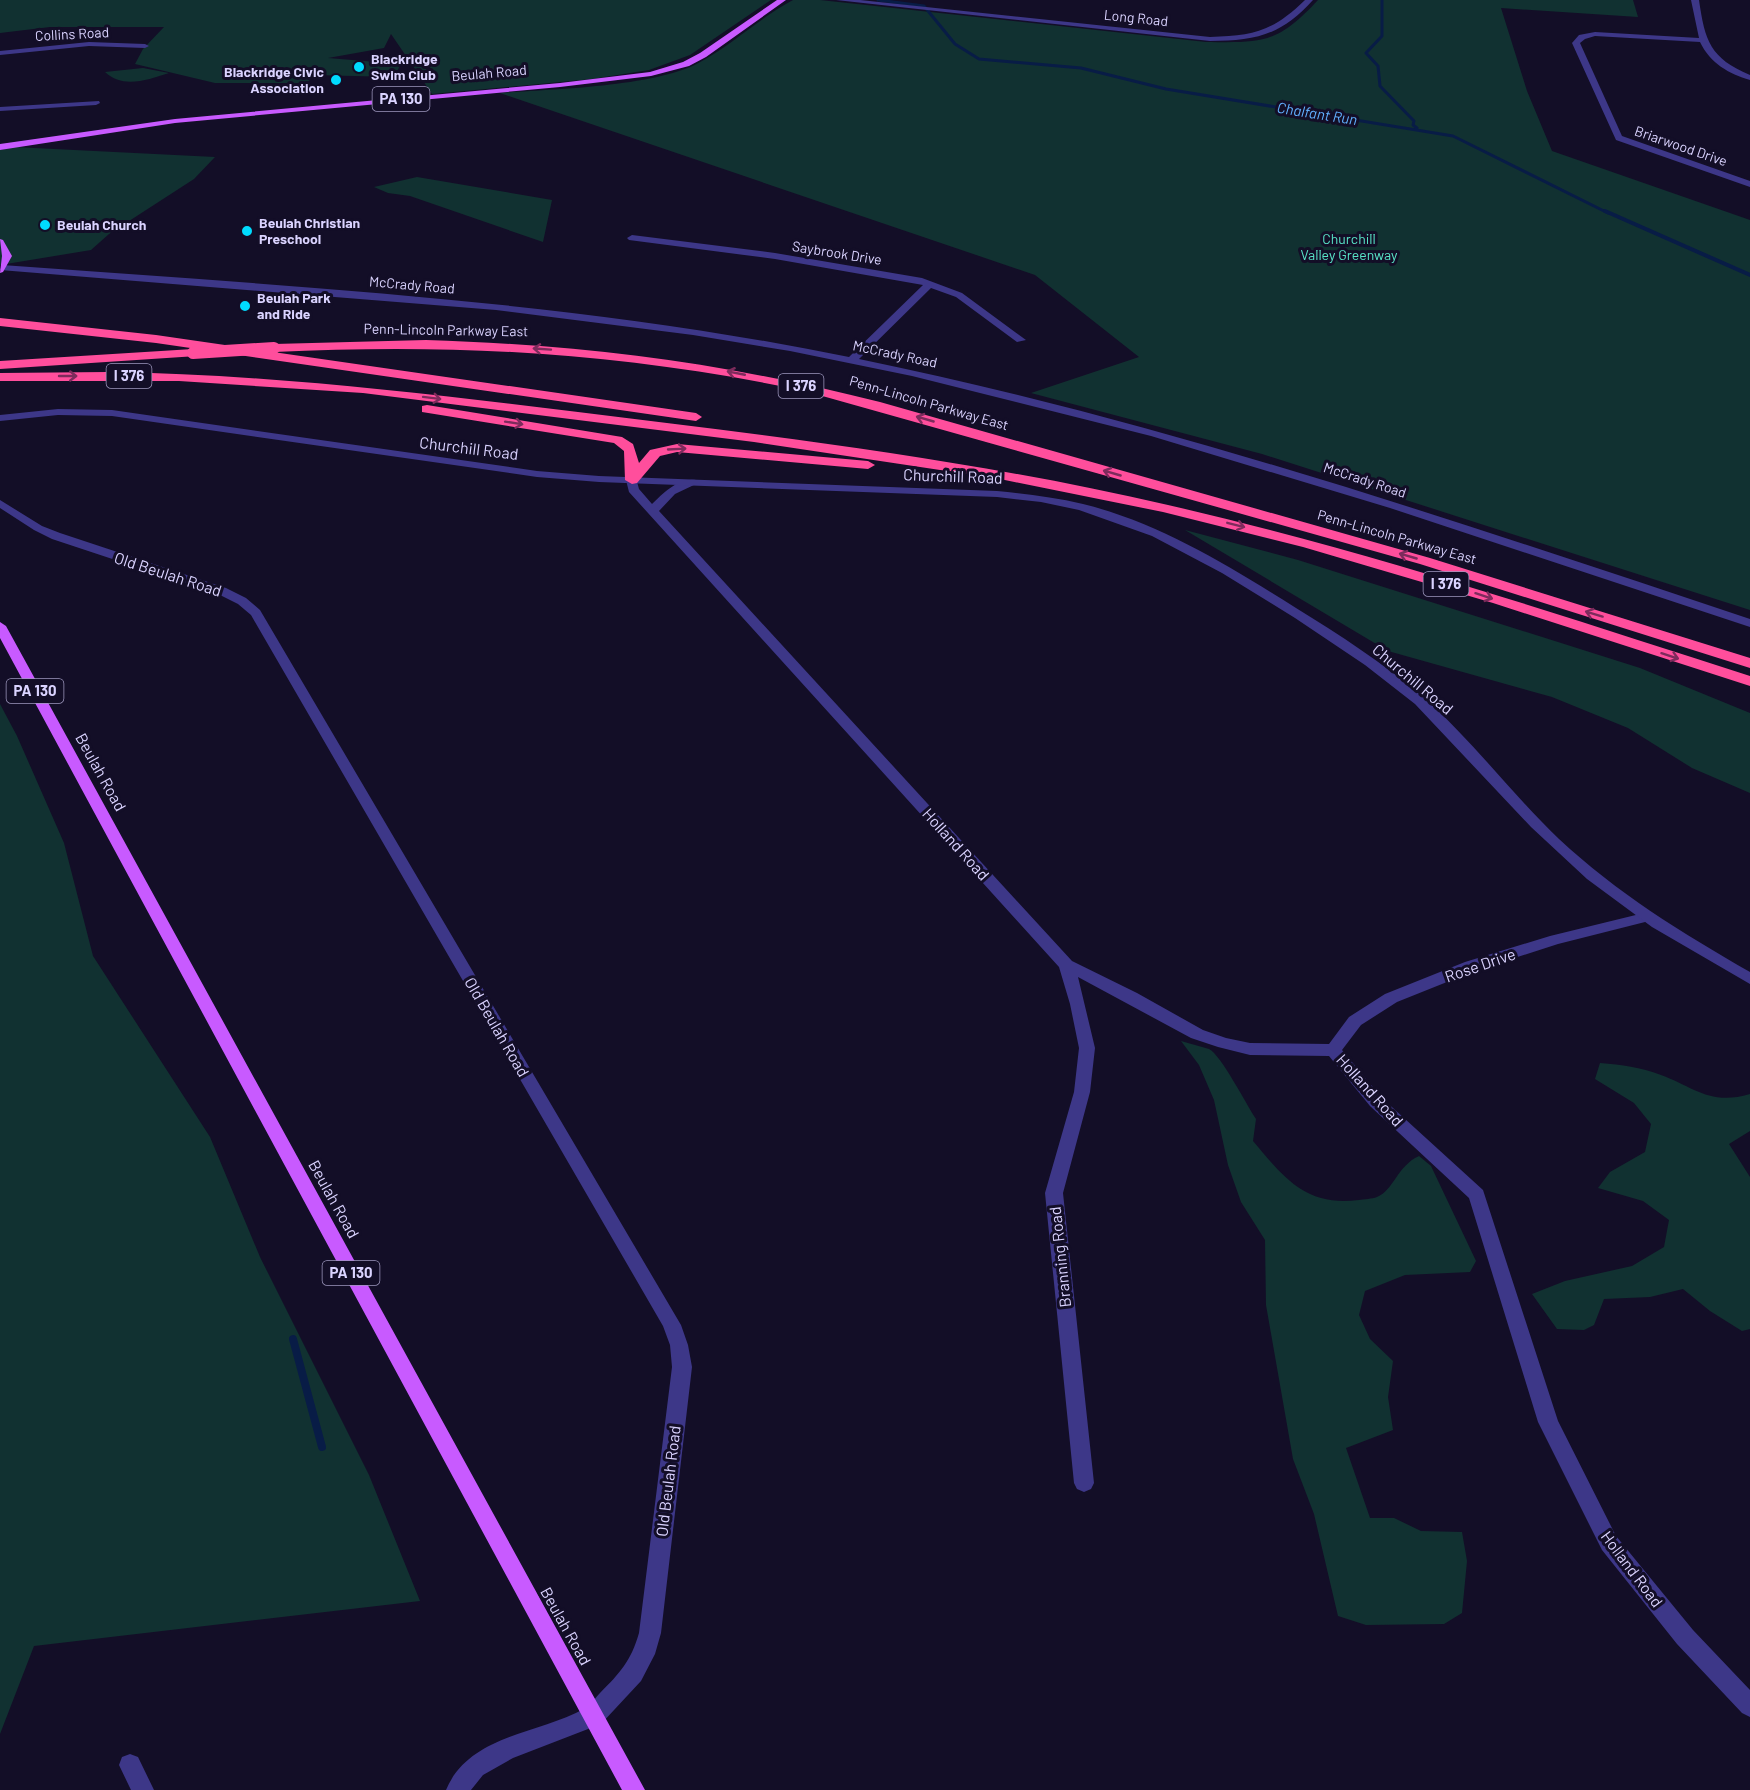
<svg xmlns="http://www.w3.org/2000/svg" width="1750" height="1790" font-family="Barlow,sans-serif">
  <style>
    .green { fill: #113131 }
    .lines { fill: none; stroke-linecap: round; stroke-linejoin: round }
    .stream-far2 { stroke: #081c46; stroke-width: 3 }
    .stream-far1 { stroke: #081c46; stroke-width: 4 }
    .stream { stroke: #081c46; stroke-width: 8 }
    .minor { fill: #3d3788; fill-rule: evenodd }
    .tertiary { fill: #3d3788; fill-rule: evenodd }
    .primary { fill: #c85aff; fill-rule: evenodd }
    .motorway { fill: #ff4e9c; fill-rule: evenodd }
    .motorway-bridge { stroke: #ff4e9c; stroke-width: 12 }
    .oneway { stroke: #7d2b5c }
    .poi-dot { fill: #00dbfe; stroke: #130e27; stroke-width: 2 }
    .labels { text-anchor: middle; stroke-width: 6; stroke-linejoin: round; paint-order: stroke }
    .far-street-label { font-size: 14px; fill: #dad3ff; stroke: #130e27 }
    .far-poi-label { font-size: 14px; font-weight: bold; fill: #dad3ff; stroke: #130e27; text-anchor: start }
    .far-park-label { font-size: 14px; fill: #59e5c8; stroke: #130e27 }
    .shield { fill: #130e27; stroke: #9e98be; stroke-width: 1.5 }
    .shield-label { font-size: 15px; font-weight: bold; fill: #dad3ff }
    .far-water-label { font-size: 15px; font-style: italic; fill: #61b0ff; stroke: #130e27 }
    .street-label { font-size: 16px; fill: #dad3ff; stroke: #130e27 }
  </style>
  <rect width="100%" height="100%" fill="#130e27"/>
  <path class="green" d="M 0,0 L 771,0 L 690,55 L 649,70 L 592,79 L 432,94 L 391,34 L 384,48 L 328,58 L 401,64 L 394,77 L 314,75 L 307,83 L 215,83 L 135,64 L 143,49 L 164,27 L 50,27 L 0,33 Z
    M 793,0 L 820,0 L 1206,42 C 1264,43 1278,43 1318,0 L 1633,0 L 1638,17 L 1501,8 L 1527,91 L 1552,151 L 1750,220 L 1750,610 L 1262,454 L 1031,393 L 1139,357 L 1035,275 L 500,93 C 552,89 659,87 702,61 C 734,43 761,17 793,0 Z
    M 143,68 L 169,73 C 147,80 123,89 105,72 Z
    M 14,147 L 215,157 L 194,179 L 109,234 L 91,250 L 0,265 L 0,150 Z
    M 417,177 L 552,200 L 543,242 L 410,196 L 388,193 L 374,187 Z
    M 1185,530 L 1298,560 L 1640,668 L 1750,713 L 1750,793 L 1692,768 L 1628,728 L 1552,697 L 1388,651 Z
    M 0,704 L 17,736 L 64,843 L 93,956 L 210,1137 L 260,1257 L 369,1475 L 420,1601 L 34,1646 L 0,1734 Z
    M 1181,1041 C 1190,1044 1200,1046 1209,1049 C 1221,1055 1246,1104 1256,1119 L 1253,1141 C 1284,1178 1306,1207 1359,1200 C 1364,1199 1372,1199 1377,1197 C 1394,1190 1397,1166 1419,1156 L 1431,1166 L 1476,1261 L 1470,1272 L 1405,1275 L 1365,1291 L 1359,1315 L 1370,1339 L 1393,1361 L 1388,1397 L 1393,1430 L 1346,1448 L 1370,1518 L 1394,1518 L 1421,1531 L 1462,1532 L 1467,1561 L 1462,1613 L 1444,1624 L 1366,1625 L 1338,1616 L 1314,1514 L 1293,1459 L 1266,1305 L 1265,1240 L 1241,1202 L 1228,1165 L 1214,1100 L 1199,1065 Z
    M 1600,1063 C 1622,1065 1640,1067 1661,1075 C 1694,1087 1710,1106 1750,1094 L 1750,1131 L 1729,1144 L 1750,1177 L 1750,1329 L 1742,1331 L 1710,1311 L 1683,1289 L 1650,1297 L 1604,1299 L 1594,1325 L 1584,1330 L 1557,1329 L 1532,1294 L 1565,1281 L 1632,1266 L 1664,1247 L 1669,1220 L 1643,1201 L 1598,1188 L 1610,1172 L 1645,1152 L 1651,1124 L 1634,1103 L 1595,1079 Z"/>
  <g class="lines">
    <path class="stream-far2" d="M 878,0 L 924,6 L 955,44 L 979,59 L 1081,68 L 1166,89 L 1453,136 L 1608,213
      M 1382,0 L 1382,36 L 1366,53 L 1378,66 L 1380,86 L 1414,121 L 1413,125 L 1417,128"/>
    <path class="stream-far1" d="M 1605,211 L 1750,275"/>
    <path class="stream" d="M 293,1339 L 322,1447"/>
    <path class="minor" d="M 1691,0 L 1699,0 C 1705,41 1710,58 1750,75 L 1750,80 C 1729,74 1710,63 1700,42 L 1595,36 L 1585,39 L 1580,43 L 1622,136 L 1750,181 L 1750,187 L 1616,140 L 1572,43 L 1579,35 L 1595,32 L 1699,38 Z
      M 89,42 L 145,44 L 149,46 L 145,48 L 89,46 L 0,55 L 0,51 Z
      M 99,101 L 100,103 L 96,105 L 0,111 L 0,107 Z
      M 632,235 L 775,253 L 922,278 L 962,293 L 1026,340 L 1017,342 L 956,297 L 931,288 L 859,359 C 1162,421 1456,521 1750,619 L 1750,627 L 1390,508 L 1151,436 L 912,376 L 790,351 L 693,335 L 496,310 L 0,270 L 2,265 C 285,286 570,300 849,357 L 923,285 L 775,259 L 629,240 L 627,238 Z
      M 632,477 L 636,478 L 639,489 L 652,504 C 663,493 679,477 696,480 L 696,484 L 675,494 L 659,511 L 1072,961 L 1137,993 L 1203,1030 L 1226,1038 L 1250,1043 L 1329,1044 L 1349,1017 L 1385,994 L 1465,962 L 1550,936 L 1648,912 L 1653,914 L 1656,917 L 1653,920 L 1558,944 L 1477,970 L 1397,1002 L 1361,1025 L 1342,1050 L 1382,1098 L 1483,1190 L 1558,1421 L 1616,1536 L 1693,1630 L 1750,1690 L 1750,1717 L 1742,1713 L 1677,1644 L 1602,1550 L 1538,1422 L 1469,1198 L 1370,1106 L 1329,1056 L 1250,1055 L 1218,1047 L 1191,1038 L 1078,977 L 1095,1048 L 1090,1092 L 1063,1193 L 1094,1483 L 1091,1489 L 1084,1492 L 1077,1489 L 1074,1483 L 1045,1193 L 1074,1092 L 1079,1048 L 1070,1004 L 1059,967 L 629,492 L 626,480 Z
      M 0,500 L 42,526 L 60,533 L 226,588 L 246,598 L 260,610 L 681,1325 L 688,1345 L 692,1367 L 661,1633 L 655,1654 L 641,1681 L 601,1724 L 513,1758 L 483,1775 L 471,1790 L 446,1790 C 469,1735 538,1734 584,1709 C 590,1706 595,1698 600,1693 C 620,1673 631,1661 639,1633 L 672,1367 L 670,1345 L 663,1326 L 251,615 L 238,604 L 218,594 L 52,539 L 34,530 L 0,508 Z
      M 130,1754 L 138,1757 L 154,1790 L 131,1790 L 119,1765 L 122,1757 Z"/>
    <path class="tertiary" d="M 836,0 L 860,0 L 1210,37 C 1254,36 1273,31 1305,0 L 1313,0 C 1282,35 1255,41 1210,41 Z
      M 58,409 L 112,410 L 537,471 L 599,476 L 997,491 C 1026,494 1054,497 1083,504 C 1160,523 1229,566 1296,608 C 1340,635 1383,663 1423,697 C 1472,740 1512,794 1559,839 C 1617,893 1682,933 1750,972 L 1750,984 L 1652,927 L 1587,879 L 1531,827 L 1415,704 L 1365,665 L 1295,618 L 1222,573 L 1152,536 L 1079,510 L 1041,502 L 997,497 L 599,482 L 537,477 L 112,416 L 58,415 L 0,421 L 0,415 Z"/>
    <path class="primary" d="M 777,0 L 786,0 L 706,57 L 689,66 L 651,76 L 560,87 L 175,123 L 0,150 L 0,144 L 175,119 L 560,83 L 650,72 L 683,62 L 700,53 Z
      M 0,239 L 3,240 L 12,256 L 3,272 L 0,273 L 2,256 Z
      M 0,622 L 6,626 L 645,1790 L 622,1790 L 0,638 Z"/>
    <path class="motorway" d="M 0,318 L 156,335 L 696,413 L 702,417 L 696,421 L 156,343 L 0,326 Z
      M 426,340 C 585,345 725,363 880,402 L 1430,558 L 1750,658 L 1750,668 L 1420,564 L 801,390 C 620,353 458,343 274,352 L 268,348 L 274,344 Z
      M 193,349 L 199,353 L 197,356 L 0,369 L 0,361 Z
      M 108,372 C 266,374 421,393 578,412 C 775,436 974,460 1168,505 C 1365,550 1557,614 1750,676 L 1750,686 L 1493,603 L 1303,547 L 1163,512 L 1000,479 L 754,442 L 363,393 L 179,381 L 0,381 L 0,373 Z
      M 427,405 L 622,437 L 633,444 L 639,463 L 650,450 L 677,444 L 868,461 L 875,465 L 868,469 L 677,452 L 660,456 L 637,483 L 632,484 L 625,480 L 624,451 L 614,443 L 422,412 L 422,406 Z"/>
    <path class="motorway-bridge" d="M 193,353 L 274,348"/>
  </g>
  <defs><path id="oneway-shaft" d="M-6 0H5M1.5-3L5.5 0L1.5 3" fill="none" stroke-width="1.6" stroke-linecap="round" stroke-linejoin="round" transform="scale(1.5)"/></defs>
  <g class="oneway">
    <use href="#oneway-shaft" transform="translate(542 349) rotate(-176)"/>
    <use href="#oneway-shaft" transform="translate(736 373) rotate(-169)"/>
    <use href="#oneway-shaft" transform="translate(68 376)"/>
    <use href="#oneway-shaft" transform="translate(432 398) rotate(7)"/>
    <use href="#oneway-shaft" transform="translate(925 419) rotate(-164)"/>
    <use href="#oneway-shaft" transform="translate(514 423) rotate(9)"/>
    <use href="#oneway-shaft" transform="translate(677 449) rotate(-3)"/>
    <use href="#oneway-shaft" transform="translate(1112 473) rotate(-164)"/>
    <use href="#oneway-shaft" transform="translate(1236 525) rotate(14)"/>
    <use href="#oneway-shaft" transform="translate(1408 556) rotate(-164)"/>
    <use href="#oneway-shaft" transform="translate(1484 596) rotate(18)"/>
    <use href="#oneway-shaft" transform="translate(1594 614) rotate(-163)"/>
    <use href="#oneway-shaft" transform="translate(1670 656) rotate(18)"/>
  </g>
  <g class="poi-dot">
    <circle cx="359" cy="67" r="6"/>
    <circle cx="336" cy="80" r="6"/>
    <circle cx="45" cy="225" r="6"/>
    <circle cx="247" cy="231" r="6"/>
    <circle cx="245" cy="306" r="6"/>
  </g>
  <g class="labels">
    <g class="far-street-label">
      <text transform="translate(1136 18) rotate(6)" y="5">Long Road</text>
      <text transform="translate(72 34) rotate(-3)" y="5">Collins Road</text>
      <text transform="translate(489 73) rotate(-5)" y="5">Beulah Road</text>
      <text transform="translate(1681 146) rotate(19)" y="5">Briarwood Drive</text>
      <text transform="translate(837 253) rotate(9)" y="5">Saybrook Drive</text>
      <text transform="translate(412 285) rotate(5)" y="5">McCrady Road</text>
      <text transform="translate(446 330) rotate(1)" y="5">Penn-Lincoln Parkway East</text>
      <text transform="translate(895 354) rotate(12)" y="5">McCrady Road</text>
      <text transform="translate(929 403) rotate(16)" y="5">Penn-Lincoln Parkway East</text>
      <text transform="translate(1365 480) rotate(18)" y="5">McCrady Road</text>
      <text transform="translate(1397 537) rotate(16)" y="5">Penn-Lincoln Parkway East</text>
    </g>
    <g class="far-poi-label">
      <text x="371" y="64">Blackridge<tspan x="371" dy="16">Swim Club</tspan></text>
      <text x="324" y="77" text-anchor="end">Blackridge Civic<tspan x="324" dy="16">Association</tspan></text>
      <text x="259" y="228">Beulah Christian<tspan x="259" dy="16">Preschool</tspan></text>
      <text x="57" y="230">Beulah Church</text>
      <text x="257" y="303">Beulah Park<tspan x="257" dy="16">and Ride</tspan></text>
    </g>
    <g class="far-park-label">
      <text x="1349" y="244">Churchill<tspan x="1349" dy="16">Valley Greenway</tspan></text>
    </g>
    <g class="shield">
      <rect x="372.5" y="87" width="57" height="24" rx="4.5"/>
      <rect x="106.5" y="364" width="45" height="24" rx="4.5"/>
      <rect x="778.5" y="374" width="45" height="24" rx="4.5"/>
      <rect x="1423.5" y="572" width="45" height="24" rx="4.5"/>
      <rect x="6.5" y="679" width="57" height="24" rx="4.5"/>
      <rect x="322.5" y="1261" width="57" height="24" rx="4.5"/>
    </g>
    <g class="shield-label">
      <text x="401" y="104">PA 130</text>
      <text x="129" y="381">I 376</text>
      <text x="801" y="391">I 376</text>
      <text x="1446" y="589">I 376</text>
      <text x="35" y="696">PA 130</text>
      <text x="351" y="1278">PA 130</text>
    </g>
    <g class="far-water-label">
      <text transform="translate(1317 114) rotate(9)" y="5">Chalfant Run</text>
    </g>
    <g class="street-label">
      <text transform="translate(469 448) rotate(7)" y="6">Churchill Road</text>
      <text transform="translate(953 476) rotate(2)" y="6">Churchill Road</text>
      <text transform="translate(168 574) rotate(18)" y="6">Old Beulah Road</text>
      <text transform="translate(1413 679) rotate(40)" y="6">Churchill Road</text>
      <text transform="translate(101 772) rotate(61)" y="6">Beulah Road</text>
      <text transform="translate(956 844) rotate(48)" y="6">Holland Road</text>
      <text transform="translate(1480 965) rotate(-19)" y="6">Rose Drive</text>
      <text transform="translate(497 1027) rotate(60)" y="6">Old Beulah Road</text>
      <text transform="translate(1370 1090) rotate(48)" y="6">Holland Road</text>
      <text transform="translate(334 1199) rotate(61)" y="6">Beulah Road</text>
      <text transform="translate(1060 1257) rotate(-96)" y="6">Branning Road</text>
      <text transform="translate(668 1481) rotate(-83)" y="6">Old Beulah Road</text>
      <text transform="translate(1632 1569) rotate(53)" y="6">Holland Road</text>
      <text transform="translate(566 1626) rotate(61)" y="6">Beulah Road</text>
    </g>
  </g>
</svg>
